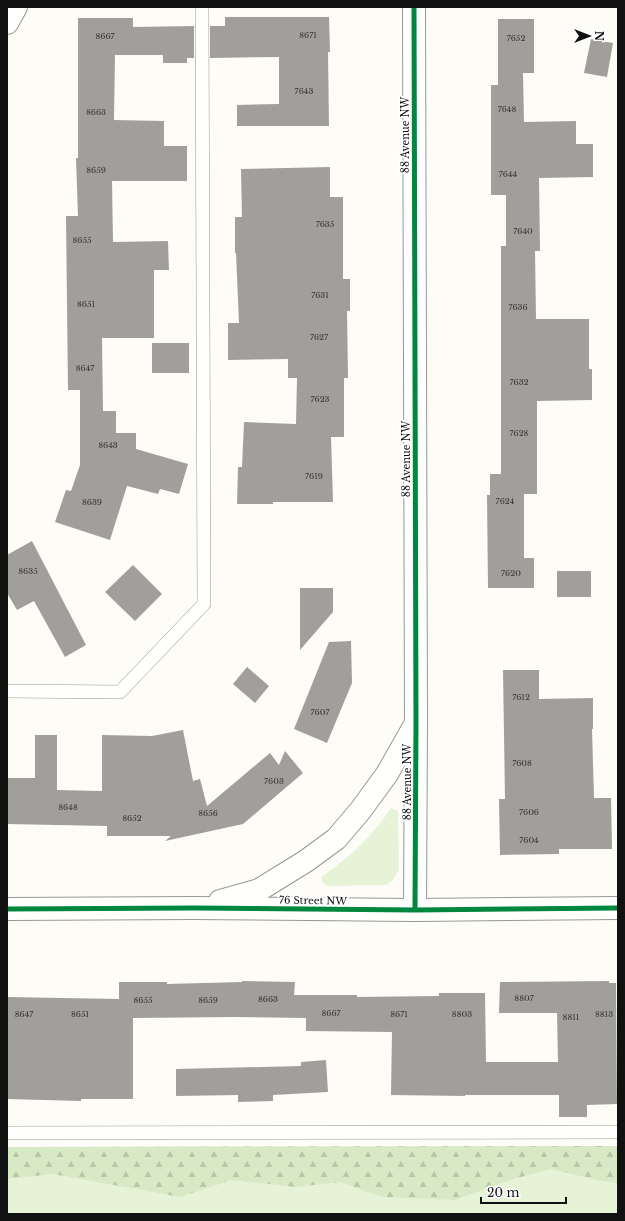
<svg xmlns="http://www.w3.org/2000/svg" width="625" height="1221" font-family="'Libre Baskerville',serif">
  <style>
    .grass { fill: #e7f3d7 }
    .forest { fill: url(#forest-firs) }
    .building { fill: #a19f9c }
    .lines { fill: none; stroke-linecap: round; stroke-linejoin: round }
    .lane-casing { stroke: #979795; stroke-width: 14 }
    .street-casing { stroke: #979795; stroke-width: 24 }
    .lane { stroke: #fffffe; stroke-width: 13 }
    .street { stroke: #fffffe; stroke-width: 22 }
    .cycleway-casing { stroke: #fff; stroke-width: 8 }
    .cycleway { stroke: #00873e; stroke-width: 5 }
    .labels { text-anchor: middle; stroke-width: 4; stroke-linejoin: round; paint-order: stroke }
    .number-label { font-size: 8px; fill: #353434 }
    .street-label { font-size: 10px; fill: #111; stroke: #fff }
  </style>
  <defs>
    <pattern id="forest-firs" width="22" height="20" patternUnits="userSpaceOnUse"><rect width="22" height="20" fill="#d8eac5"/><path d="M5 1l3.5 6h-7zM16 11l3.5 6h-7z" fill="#b8c8a8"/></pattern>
  </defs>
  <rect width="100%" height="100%" fill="#fdfcf7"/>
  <path class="grass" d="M 391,808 L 398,811 L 399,870 L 393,880 L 387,885 L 327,886 L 323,883 L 321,877 C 352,855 370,839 391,808 Z
    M 618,1146 L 618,1214 L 7,1214 L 7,1147 Z"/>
  <path class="forest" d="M 618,1146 L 618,1183 L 597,1180 L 551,1169 L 510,1180 L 455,1200 L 382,1197 L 340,1182 L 296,1187 L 232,1180 L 180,1197 L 53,1174 L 7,1179 L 7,1147 Z"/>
  <path class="building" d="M 225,17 L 329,17 L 330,52 L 328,52 L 329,126 L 237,126 L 237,105 L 279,104 L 279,57 L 210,58 L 210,26 L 225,26 Z
    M 78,18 L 133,18 L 133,27 L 194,26 L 194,58 L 187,58 L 187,63 L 163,63 L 163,55 L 115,55 L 114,120 L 164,121 L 164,146 L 187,146 L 187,181 L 112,181 L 113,242 L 168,241 L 169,270 L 154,270 L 154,338 L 102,338 L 103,411 L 116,411 L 116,433 L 136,433 L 136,449 L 188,464 L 179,494 L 160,489 L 158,494 L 127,486 L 110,540 L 55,522 L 66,490 L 71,491 L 80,465 L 80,390 L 68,390 L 66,216 L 78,216 L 76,158 L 78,158 Z
    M 498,19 L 534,19 L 534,73 L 523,73 L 524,122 L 576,121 L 576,144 L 593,144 L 593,177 L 539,178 L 540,251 L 535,251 L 536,319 L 589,319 L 589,369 L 592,369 L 592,400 L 537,401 L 537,494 L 524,494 L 524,558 L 534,558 L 534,588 L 488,588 L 487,495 L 490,495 L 490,474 L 501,474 L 501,246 L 506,246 L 506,195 L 491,195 L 491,85 L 498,85 Z
    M 591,39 L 613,43 L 607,77 L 584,73 Z
    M 330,167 L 330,197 L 343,197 L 343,279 L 350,279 L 350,311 L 347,311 L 348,378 L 344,378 L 344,437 L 331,437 L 333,502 L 273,502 L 273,504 L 237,504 L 238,467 L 242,467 L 244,422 L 296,424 L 297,378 L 288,378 L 288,359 L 228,360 L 228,323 L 239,323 L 236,253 L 235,253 L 235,217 L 242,217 L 241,169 Z
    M 152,343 L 189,343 L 189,373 L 152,373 Z
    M 32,541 L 86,645 L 65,657 L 34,601 L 17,610 L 7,593 L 7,555 Z
    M 133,565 L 162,594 L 135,621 L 105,592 Z
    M 557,571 L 591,571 L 591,597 L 557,597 Z
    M 300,588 L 333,588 L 333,612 L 300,650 Z
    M 351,641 L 352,683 L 327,743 L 294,729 L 329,642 Z
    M 247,667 L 269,686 L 255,703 L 233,684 Z
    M 503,670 L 539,670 L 539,699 L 593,698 L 593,729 L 592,729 L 594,798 L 611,798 L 612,849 L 559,849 L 559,854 L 500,855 L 499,799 L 505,799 Z
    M 183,730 L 193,781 L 200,779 L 207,806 L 270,753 L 279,765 L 285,751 L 303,773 L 243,824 L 165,841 L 171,836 L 107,836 L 107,826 L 7,824 L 7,778 L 35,778 L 35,735 L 57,735 L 57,790 L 102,791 L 102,735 L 152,736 Z
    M 242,981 L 295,982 L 294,995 L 357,995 L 357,997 L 439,996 L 439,993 L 485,993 L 486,1062 L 558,1062 L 557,1013 L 499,1013 L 500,982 L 609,981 L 609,983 L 616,983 L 617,1104 L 587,1105 L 587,1117 L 559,1117 L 559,1095 L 465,1095 L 465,1096 L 391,1095 L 392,1032 L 306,1031 L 306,1018 L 235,1017 L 133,1018 L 133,1099 L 81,1099 L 81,1101 L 7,1099 L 7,997 L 119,999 L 119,982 L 167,982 L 167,984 L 242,982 Z
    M 326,1060 L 328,1092 L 273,1095 L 273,1101 L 238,1102 L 238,1095 L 176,1096 L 176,1069 L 301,1066 L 301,1062 Z"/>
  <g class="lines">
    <defs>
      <path id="lane" d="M 7,691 L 120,692 L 204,604 L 202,7
        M 7,1133 L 618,1132"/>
      <path id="street" d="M 414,7 L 416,722 L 415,910
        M 7,23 L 16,7
        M 220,901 L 259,890 L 306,861 L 336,839 L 360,811 L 387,774 L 416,723
        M 7,909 L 194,908 L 415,910 L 618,908"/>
    </defs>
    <use href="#lane" class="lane-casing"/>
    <use href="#street" class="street-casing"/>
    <use href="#lane" class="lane"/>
    <use href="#street" class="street"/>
    <defs>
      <path id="cycleway" d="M 414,7 L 416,722 L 415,910
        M 7,909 L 194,908 L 415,910 L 618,908"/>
    </defs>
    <use href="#cycleway" class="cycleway-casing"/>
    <use href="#cycleway" class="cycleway"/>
  </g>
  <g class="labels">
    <g class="number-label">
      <text x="308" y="38">8671</text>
      <text x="105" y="39">8667</text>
      <text x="516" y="41">7652</text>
      <text x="304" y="94">7643</text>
      <text x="507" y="112">7648</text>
      <text x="96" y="115">8663</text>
      <text x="96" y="173">8659</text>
      <text x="508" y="177">7644</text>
      <text x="325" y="227">7635</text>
      <text x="523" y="234">7640</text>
      <text x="82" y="243">8655</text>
      <text x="320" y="298">7631</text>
      <text x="86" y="307">8651</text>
      <text x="518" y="310">7636</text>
      <text x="319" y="340">7627</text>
      <text x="85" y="371">8647</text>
      <text x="519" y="385">7632</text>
      <text x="320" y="402">7623</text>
      <text x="519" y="436">7628</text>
      <text x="108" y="448">8643</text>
      <text x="314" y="479">7619</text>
      <text x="505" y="504">7624</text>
      <text x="92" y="505">8639</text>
      <text x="28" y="574">8635</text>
      <text x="511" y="576">7620</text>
      <text x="521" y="700">7612</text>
      <text x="320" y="715">7607</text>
      <text x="522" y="766">7608</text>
      <text x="274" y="784">7603</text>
      <text x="68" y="810">8648</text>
      <text x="529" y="815">7606</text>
      <text x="208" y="816">8656</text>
      <text x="132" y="821">8652</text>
      <text x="529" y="843">7604</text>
      <text x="524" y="1001">8807</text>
      <text x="268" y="1002">8663</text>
      <text x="143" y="1003">8655</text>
      <text x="208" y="1003">8659</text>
      <text x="331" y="1016">8667</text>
      <text x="24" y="1017">8647</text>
      <text x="80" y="1017">8651</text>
      <text x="399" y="1017">8671</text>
      <text x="462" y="1017">8803</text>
      <text x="604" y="1017">8813</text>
      <text x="571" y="1020">8811</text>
    </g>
    <g class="street-label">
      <text transform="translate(405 135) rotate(-90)" y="4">88 Avenue NW</text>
      <text transform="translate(406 459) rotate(-90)" y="4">88 Avenue NW</text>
      <text transform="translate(407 782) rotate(-90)" y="4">88 Avenue NW</text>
      <text transform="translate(313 900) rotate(1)" y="4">76 Street NW</text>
    </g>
  </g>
  <rect width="625" height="1221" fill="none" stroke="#111111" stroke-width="16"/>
  <g transform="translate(589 36) rotate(90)" stroke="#ffffff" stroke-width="3" paint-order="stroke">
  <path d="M0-3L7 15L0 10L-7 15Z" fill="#111111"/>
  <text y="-6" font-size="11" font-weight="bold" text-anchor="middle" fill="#111111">N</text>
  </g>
  <path d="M481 1197v6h85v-6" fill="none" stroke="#111111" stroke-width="2"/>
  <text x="487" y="1197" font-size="12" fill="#111111" stroke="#ffffff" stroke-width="3" paint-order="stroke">20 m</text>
</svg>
